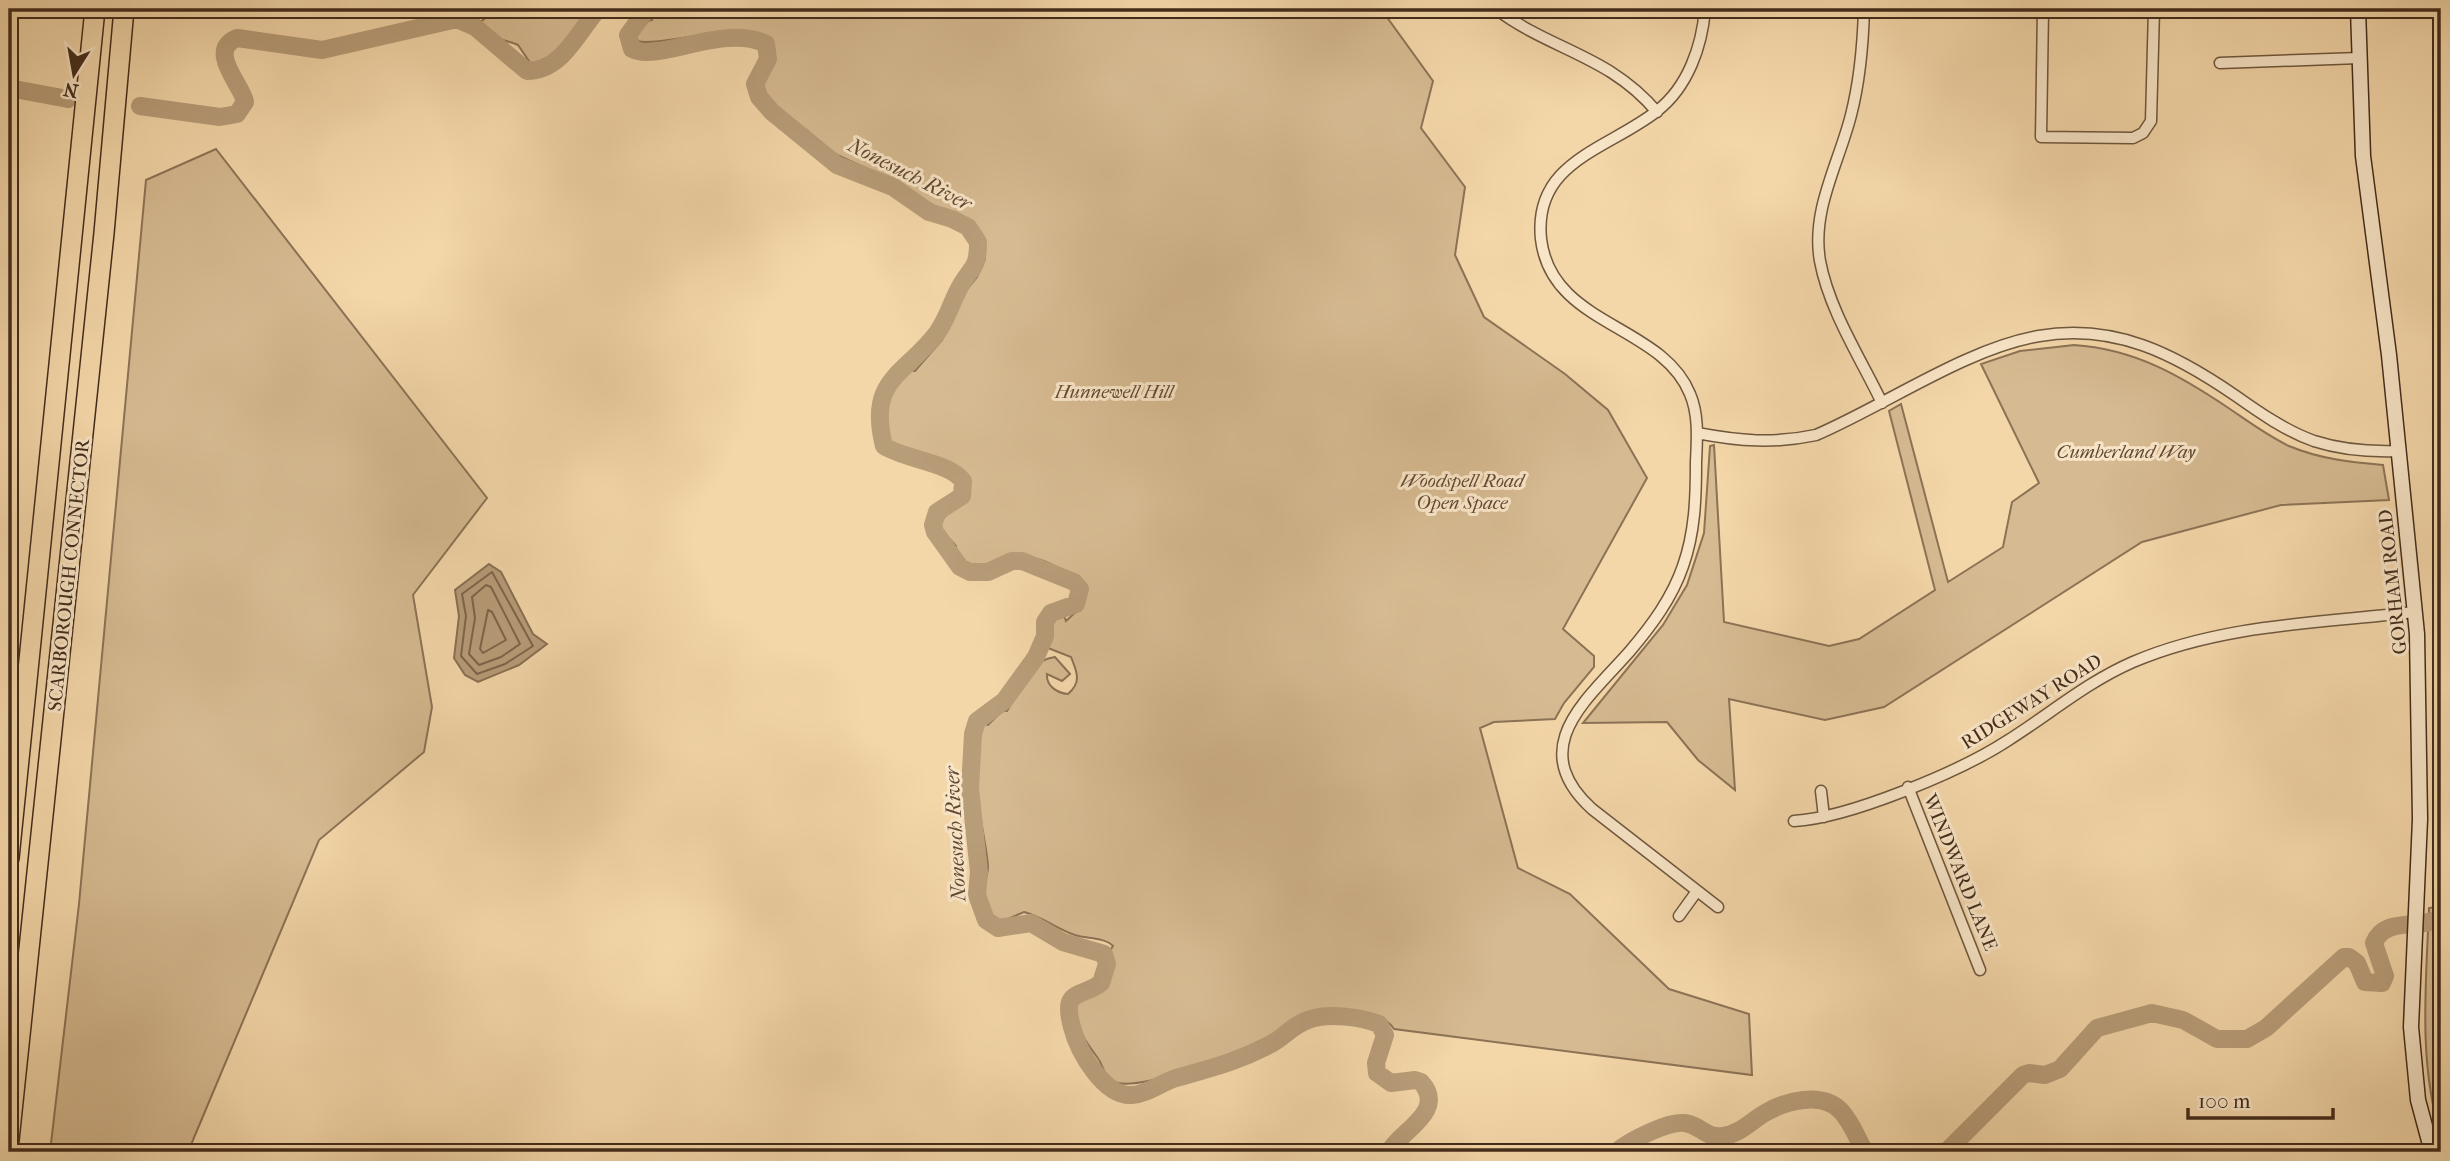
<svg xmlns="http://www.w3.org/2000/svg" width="2450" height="1161" font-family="'IM FELL French Canon',serif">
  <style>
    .green { fill: #d6ba91; stroke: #8c7356; stroke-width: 2 }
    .water { fill: #b89d79; stroke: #897053; stroke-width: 2 }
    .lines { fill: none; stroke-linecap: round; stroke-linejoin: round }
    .shore { stroke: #7e644a; stroke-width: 2 }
    .river { stroke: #b89d79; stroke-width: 18 }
    .minor-casing { stroke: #6f573e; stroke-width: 13 }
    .secondary-casing { stroke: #432c1b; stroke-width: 17 }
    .motorway-casing { stroke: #432c1b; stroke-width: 22 }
    .minor { stroke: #f8e5c7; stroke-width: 10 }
    .secondary { stroke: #f8e5c7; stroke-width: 14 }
    .motorway { stroke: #f4d7a9; stroke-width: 19 }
    .labels { text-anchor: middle; stroke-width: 6; stroke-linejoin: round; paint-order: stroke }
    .park-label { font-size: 19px; font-style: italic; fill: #604833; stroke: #f8e5c7 }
    .street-label { font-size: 19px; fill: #432c1b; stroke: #f8e5c7 }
    .water-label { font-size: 21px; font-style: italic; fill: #604832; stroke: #f8e5c7 }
  </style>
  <rect width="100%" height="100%" fill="#f4d7a9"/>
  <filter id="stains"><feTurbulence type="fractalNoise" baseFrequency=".00286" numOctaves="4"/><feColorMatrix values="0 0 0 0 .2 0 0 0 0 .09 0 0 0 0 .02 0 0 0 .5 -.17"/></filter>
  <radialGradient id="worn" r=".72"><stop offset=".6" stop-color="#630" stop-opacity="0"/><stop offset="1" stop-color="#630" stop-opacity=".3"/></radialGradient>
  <path class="green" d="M 499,9 L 587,9 C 574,28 558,63 531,64 L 518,45 C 503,38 486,41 480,22 Z
    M 653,9 L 1381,9 L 1433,81 L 1421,128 L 1465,187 L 1455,255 L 1484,317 L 1565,374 L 1608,410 L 1647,478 L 1563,629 L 1594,656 L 1594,667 L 1564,703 L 1555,719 L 1494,722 L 1480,728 L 1518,868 L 1570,894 L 1669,989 L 1749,1014 L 1752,1075 L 1394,1029 C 1387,1017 1373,1017 1361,1015 C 1344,1013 1325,1010 1308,1014 C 1291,1018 1281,1031 1267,1039 C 1244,1053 1137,1092 1115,1082 C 1103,1077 1104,1066 1097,1057 C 1085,1041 1078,1030 1074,1010 L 1082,996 L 1103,988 L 1109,970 L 1108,954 L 1113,946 C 1104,937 1087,939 1075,935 C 1057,929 1043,917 1024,912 L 1003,921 C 992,920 985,910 983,899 C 981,887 988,878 988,867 C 987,834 958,744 984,720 L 984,724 L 988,725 L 1002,711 L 1007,711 C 1020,690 1028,660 1055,657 L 1070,674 L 1062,681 L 1047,674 C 1046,686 1057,693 1068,694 C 1082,682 1077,672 1071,657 L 1048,648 L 1045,626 L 1050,619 L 1063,613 L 1066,621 L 1079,609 L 1082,593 C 1068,569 1038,552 1010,558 C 999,560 989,567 978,570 L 959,561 L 954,555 L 956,546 L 939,527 C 943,511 963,507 965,493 C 968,463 901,458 886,440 L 888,435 L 885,411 L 891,382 L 896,383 L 905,370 L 915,371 L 942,340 L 961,297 L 977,277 L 985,259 L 981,232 L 970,222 L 938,208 L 885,177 L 822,148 L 808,131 L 773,106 L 759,90 C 761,82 769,75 770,66 C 776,5 667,49 637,41 L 633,35 L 644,22 L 652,20 Z
    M 9,124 L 14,138 L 14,344 L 9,383 Z
    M 216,149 L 487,498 L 413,595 L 432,707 L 424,752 L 319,840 L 188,1152 L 50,1152 L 79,904 L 146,180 Z
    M 2074,345 C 2135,349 2181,376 2230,409 C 2249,422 2268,436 2289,446 C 2320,459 2350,462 2383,465 L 2389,500 L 2281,505 L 2142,542 L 1884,707 L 1825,720 L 1729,699 L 1735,790 L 1698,760 L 1667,722 L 1583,723 L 1663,625 L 1687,585 L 1704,533 L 1710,446 L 1714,445 L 1724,622 L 1829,646 L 1859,639 L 1935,590 L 1889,411 L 1901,404 L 1948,582 L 2003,547 L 2012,502 L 2039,483 L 1981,364 L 2020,351 Z
    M 2441,906 L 2441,1137 C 2418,1062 2426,985 2429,908 Z"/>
  <path class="water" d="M 489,564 L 501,572 L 533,634 L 547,644 L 519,665 L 478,682 L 465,675 L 454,658 L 459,616 L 455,590 Z"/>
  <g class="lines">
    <path class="shore" d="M 492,572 L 533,646 L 505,664 L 477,674 L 461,656 L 466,616 L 462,594 Z
      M 486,585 L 491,587 L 520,644 L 501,657 L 479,665 L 469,654 L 475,618 L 472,597 Z
      M 488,610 L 492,612 L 506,640 L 483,653 L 480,649 Z"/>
    <path class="river" d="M 647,9 L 628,35 L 632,49 C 657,63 725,23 766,44 L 768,59 L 755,84 L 759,97 L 772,112 L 837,165 L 893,187 L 929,212 L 952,219 L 968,227 L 978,242 C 978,268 973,265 961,285 C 952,300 948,318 937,333 C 904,376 867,379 884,446 C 906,460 949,462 963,481 L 962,496 L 937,512 L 933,525 L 935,532 L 960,567 L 970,572 L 988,572 L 1012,561 L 1022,561 L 1074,582 L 1080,589 L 1076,604 L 1051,613 L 1045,622 L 1045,636 L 1036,657 L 1004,701 L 977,721 L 973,734 L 970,788 L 979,872 L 977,895 L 986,920 L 998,928 L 1031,923 L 1063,942 L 1104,954 L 1107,964 L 1101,983 C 1081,998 1061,988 1072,1027 C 1078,1051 1104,1097 1132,1095 C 1147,1094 1161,1083 1176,1078 C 1211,1068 1237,1062 1271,1044 C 1286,1036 1293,1024 1311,1019 C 1329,1013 1361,1017 1379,1024 L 1385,1035 L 1376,1063 L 1377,1073 L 1391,1083 L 1415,1080 L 1421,1082 C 1448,1112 1398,1132 1389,1152
      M 9,88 L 68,99
      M 140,106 L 220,117 L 237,114 L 245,102 C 243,86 206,51 237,38 L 322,50 L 457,19 L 475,27 L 527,71 C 562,71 578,32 598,9
      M 1616,1152 C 1629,1141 1672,1118 1689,1124 C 1703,1128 1707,1138 1723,1136 C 1740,1134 1751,1121 1765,1113 C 1785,1101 1822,1091 1841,1111 C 1852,1123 1857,1138 1865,1152
      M 1946,1152 L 2023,1075 L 2029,1073 L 2045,1075 L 2060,1069 L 2097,1028 L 2152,1013 L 2183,1020 L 2217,1039 L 2247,1039 L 2266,1028 L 2344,957 L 2349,957 L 2357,963 L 2365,982 L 2382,983 L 2385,976 L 2374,943 C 2385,916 2419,930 2441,918"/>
    <defs>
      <path id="minor" d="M 1496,9 C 1552,51 1609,55 1657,112
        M 1705,9 C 1702,46 1688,87 1657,111 C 1609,149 1533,161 1541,239 C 1551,326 1662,324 1690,394 C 1699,415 1697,439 1696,462 C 1696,498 1695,532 1683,566 C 1672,598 1652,625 1630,651 C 1588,699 1524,747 1592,809 L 1718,907
        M 1864,9 C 1863,45 1860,80 1851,115 C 1839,163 1811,210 1820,261 C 1829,310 1861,359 1882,403
        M 2043,9 L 2041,137 L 2133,138 L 2143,133 L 2151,121 L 2154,9
        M 2220,63 L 2359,58
        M 1697,433 C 1739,441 1774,444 1816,435 C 1886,405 1965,349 2039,336 C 2115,323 2175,354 2236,396 C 2260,413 2286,431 2314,441 C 2342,450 2369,452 2398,451
        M 1908,787 L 1980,970
        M 1821,791 L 1824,817
        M 1794,821 C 1849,818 1961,771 2007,741 C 2050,714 2087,682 2133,662 C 2222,624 2321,623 2415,612
        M 1679,916 L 1697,891"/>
      <path id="secondary" d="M 2358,9 L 2363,156 L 2389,355 L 2417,634 L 2420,819 L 2411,1027 L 2418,1100 L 2432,1152"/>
      <path id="motorway" d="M 9,858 L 95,9
        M 9,1140 L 104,233 L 124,9"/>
    </defs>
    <use href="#minor" class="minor-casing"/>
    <use href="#secondary" class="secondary-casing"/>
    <use href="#motorway" class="motorway-casing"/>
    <use href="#minor" class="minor"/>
    <use href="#secondary" class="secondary"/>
    <use href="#motorway" class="motorway"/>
  </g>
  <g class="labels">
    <g class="park-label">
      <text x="1114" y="398">Hunnewell Hill</text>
      <text x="2126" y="458">Cumberland Way</text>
      <text x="1462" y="487">Woodspell Road<tspan x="1462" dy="22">Open Space</tspan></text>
    </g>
    <g class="street-label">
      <text transform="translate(68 575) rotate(-84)" y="7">SCARBOROUGH CONNECTOR</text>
      <text transform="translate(2392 582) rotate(-96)" y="7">GORHAM ROAD</text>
      <text transform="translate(2031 701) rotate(-32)" y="7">RIDGEWAY ROAD</text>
      <text transform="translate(1961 872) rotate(68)" y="7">WINDWARD LANE</text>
    </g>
    <g class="water-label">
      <text transform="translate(910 174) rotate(27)" y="7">Nonesuch River</text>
      <text transform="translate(955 834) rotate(-93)" y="7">Nonesuch River</text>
    </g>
  </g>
  <rect width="2450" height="1161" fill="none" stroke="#f4d7a9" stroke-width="35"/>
  <rect x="10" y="10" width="2429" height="1140" fill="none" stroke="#432c1b" stroke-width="3.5"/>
  <rect x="18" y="18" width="2415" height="1126" fill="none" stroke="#432c1b" stroke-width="2"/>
  <g transform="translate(74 74) rotate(191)" stroke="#f8e5c7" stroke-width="5" paint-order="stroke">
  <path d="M0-5L12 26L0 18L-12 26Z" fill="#432c1b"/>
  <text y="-10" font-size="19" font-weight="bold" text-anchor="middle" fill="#432c1b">N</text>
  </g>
  <path d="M2188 1108v10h145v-10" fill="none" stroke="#432c1b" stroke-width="3.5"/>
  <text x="2198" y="1108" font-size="21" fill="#432c1b" stroke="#f8e5c7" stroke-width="5" paint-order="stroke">100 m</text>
  <rect width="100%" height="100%" filter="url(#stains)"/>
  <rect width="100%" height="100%" fill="url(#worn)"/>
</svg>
